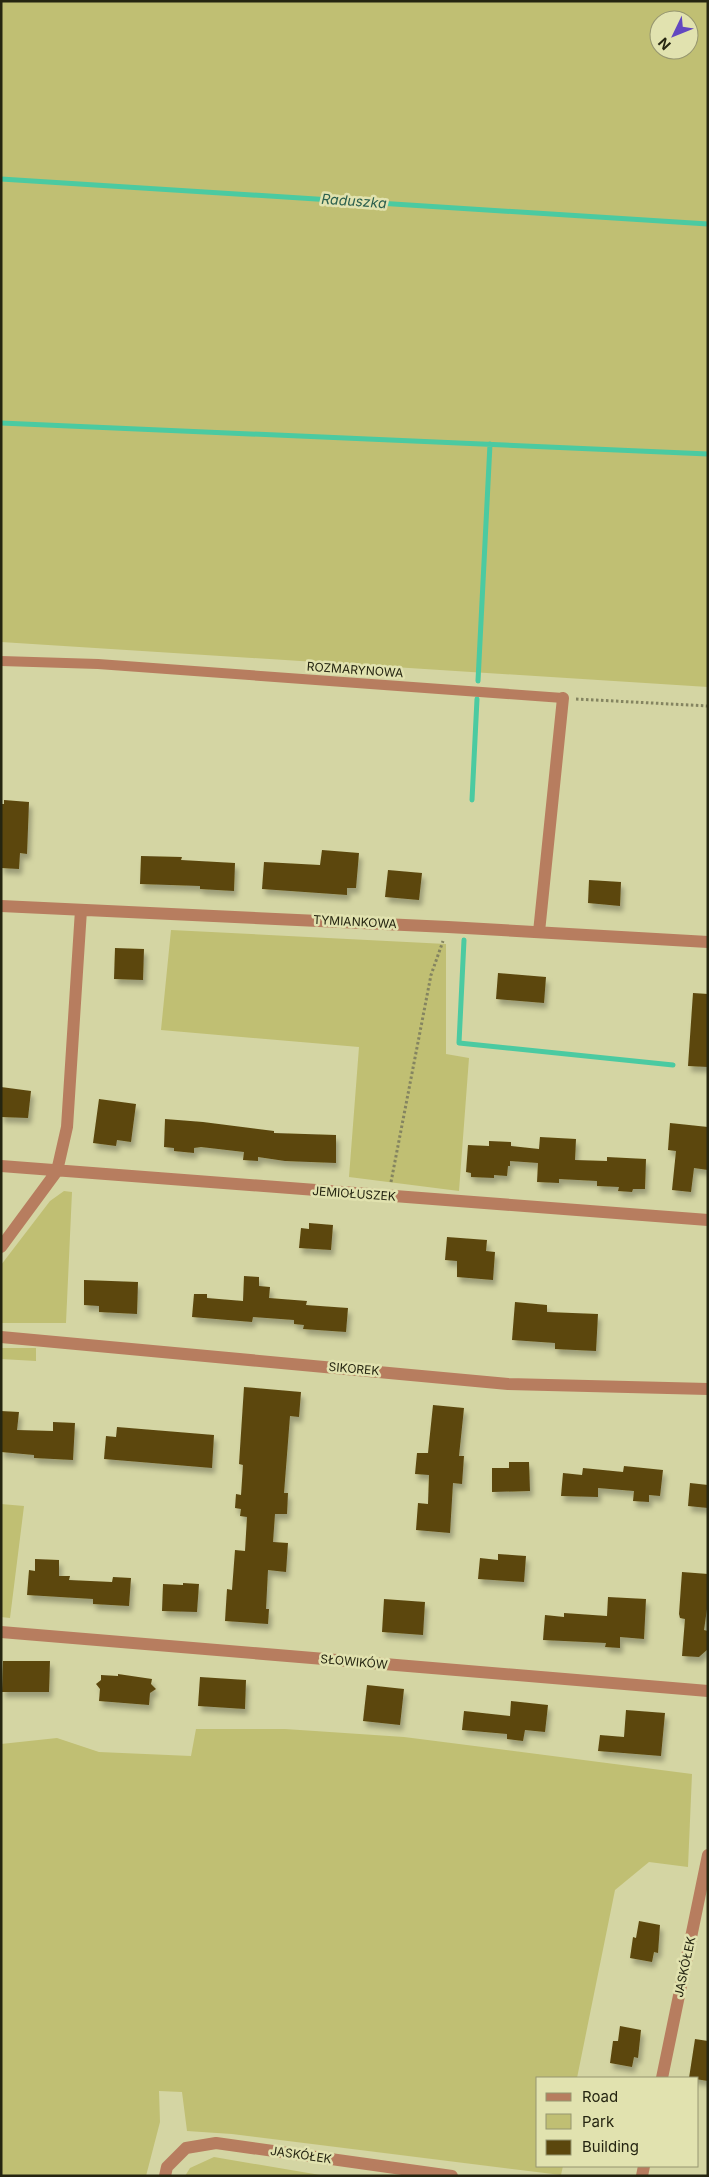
<svg xmlns="http://www.w3.org/2000/svg" width="709" height="2177" font-family="Inter,sans-serif">
  <style>
    .green { fill: #c0bf73; fill-rule: evenodd }
    .lines { fill: none; stroke-linecap: round; stroke-linejoin: round }
    .stream { stroke: #4bcaa1; stroke-width: 5 }
    .building { fill: #5b470d; filter: url(#shadow) }
    .path { stroke: #848460; stroke-width: 3; stroke-dasharray: 2.5 2.5; stroke-linecap: butt }
    .lane { stroke: #b77d5f; stroke-width: 10 }
    .street { stroke: #b77d5f; stroke-width: 12 }
    .labels { text-anchor: middle; stroke-width: 5; stroke-linejoin: round; paint-order: stroke }
    .street-label { font-size: 12px; fill: #252511; stroke: #e1e2af }
    .water-label { font-size: 14px; font-style: italic; fill: #2d604e; stroke: #e1e2af }
  </style>
  <defs>
    <filter id="shadow"><feDropShadow dx="3" dy="5.5" stdDeviation="2.5" flood-color="#0004"/></filter>
  </defs>
  <rect width="100%" height="100%" fill="#d4d5a3"/>
  <path class="green" d="M 1,1 L 708,1 L 708,687 L 1,642 ZM 659,20 L 689,20 L 689,50 L 659,50 Z
    M 171,930 L 446,944 L 446,1054 L 469,1058 L 459,1191 L 349,1177 L 359,1047 L 161,1030 Z
    M 64,1191 L 72,1192 L 66,1323 L 1,1323 L 1,1265 L 50,1201 Z
    M 1,1348 L 36,1348 L 36,1361 L 1,1359 Z
    M 1,1504 L 24,1506 L 10,1618 L 1,1617 Z
    M 196,1729 L 285,1729 L 404,1737 L 692,1774 L 688,1867 L 649,1862 L 615,1890 L 577,2078 L 538,2078 L 538,2166 L 563,2166 L 561,2175 L 232,2134 L 187,2131 L 182,2092 L 159,2091 L 160,2122 L 146,2176 L 1,2176 L 1,1744 L 57,1738 L 99,1752 L 191,1756 Z
    M 214,2157 L 326,2176 L 185,2176 L 190,2168 Z"/>
  <g class="lines">
    <path class="stream" d="M 1,179 L 708,224
      M 1,423 L 708,454
      M 478,681 L 490,444
      M 472,800 L 477,699
      M 464,940 L 459,1043 L 673,1065"/>
  </g>
  <path class="building" d="M 4,800 L 29,802 L 27,854 L 20,853 L 19,869 L 1,868 L 1,804 L 4,804 Z
    M 322,850 L 359,853 L 356,888 L 347,888 L 347,895 L 262,889 L 264,862 L 320,865 Z
    M 141,856 L 182,857 L 181,860 L 235,863 L 234,891 L 200,889 L 200,886 L 140,884 Z
    M 388,870 L 422,873 L 419,900 L 385,897 Z
    M 589,880 L 621,882 L 620,906 L 588,903 Z
    M 115,948 L 144,949 L 143,980 L 114,979 Z
    M 498,973 L 546,977 L 544,1003 L 496,999 Z
    M 693,993 L 708,994 L 708,1067 L 688,1066 Z
    M 1,1087 L 31,1091 L 28,1118 L 1,1117 Z
    M 99,1099 L 136,1104 L 131,1142 L 117,1140 L 116,1146 L 93,1143 Z
    M 165,1119 L 203,1122 L 274,1131 L 274,1133 L 336,1135 L 336,1163 L 285,1161 L 258,1157 L 258,1161 L 243,1160 L 244,1152 L 201,1147 L 194,1148 L 194,1153 L 174,1151 L 174,1148 L 164,1147 Z
    M 670,1123 L 708,1127 L 708,1170 L 694,1168 L 691,1192 L 672,1190 L 676,1151 L 668,1150 Z
    M 540,1137 L 576,1139 L 575,1160 L 607,1161 L 607,1157 L 646,1159 L 645,1189 L 633,1189 L 632,1192 L 618,1191 L 619,1187 L 597,1186 L 597,1181 L 559,1179 L 559,1183 L 537,1182 L 538,1163 L 510,1161 L 510,1166 L 508,1166 L 507,1176 L 494,1175 L 494,1178 L 471,1177 L 471,1173 L 466,1172 L 468,1145 L 489,1146 L 489,1141 L 511,1142 L 511,1146 L 539,1149 Z
    M 309,1223 L 333,1225 L 331,1250 L 299,1248 L 301,1228 L 309,1229 Z
    M 447,1237 L 487,1240 L 486,1251 L 495,1252 L 493,1280 L 457,1277 L 457,1261 L 445,1260 Z
    M 244,1276 L 259,1277 L 259,1286 L 270,1287 L 269,1298 L 307,1301 L 306,1305 L 348,1308 L 346,1332 L 303,1329 L 304,1325 L 294,1324 L 294,1320 L 253,1317 L 252,1322 L 192,1317 L 194,1294 L 207,1294 L 207,1298 L 243,1301 Z
    M 84,1280 L 138,1282 L 137,1314 L 99,1312 L 99,1306 L 84,1305 Z
    M 515,1302 L 547,1305 L 547,1312 L 598,1314 L 596,1351 L 555,1349 L 555,1343 L 512,1340 Z
    M 244,1387 L 301,1392 L 299,1417 L 290,1416 L 284,1493 L 288,1493 L 287,1514 L 275,1514 L 273,1542 L 288,1543 L 286,1572 L 268,1570 L 266,1609 L 269,1609 L 268,1624 L 225,1621 L 227,1589 L 232,1590 L 235,1550 L 245,1551 L 247,1517 L 240,1516 L 241,1509 L 235,1508 L 236,1494 L 241,1495 L 243,1465 L 239,1464 Z
    M 433,1405 L 464,1408 L 459,1456 L 464,1456 L 462,1484 L 453,1483 L 450,1533 L 416,1530 L 418,1503 L 428,1504 L 429,1475 L 415,1474 L 417,1453 L 428,1453 Z
    M 1,1411 L 19,1412 L 17,1430 L 53,1431 L 53,1422 L 75,1423 L 73,1460 L 34,1458 L 34,1455 L 1,1452 Z
    M 117,1427 L 214,1435 L 212,1468 L 104,1459 L 106,1436 L 116,1437 Z
    M 509,1462 L 529,1462 L 530,1491 L 492,1492 L 492,1468 L 509,1468 Z
    M 624,1466 L 663,1470 L 660,1496 L 649,1495 L 649,1502 L 633,1501 L 634,1491 L 598,1488 L 598,1497 L 561,1496 L 563,1473 L 582,1475 L 583,1468 L 623,1472 Z
    M 690,1483 L 708,1485 L 708,1508 L 688,1506 Z
    M 498,1554 L 526,1556 L 524,1582 L 478,1579 L 480,1558 L 498,1560 Z
    M 35,1559 L 59,1560 L 59,1576 L 70,1576 L 69,1580 L 112,1582 L 113,1577 L 131,1578 L 129,1606 L 93,1604 L 93,1599 L 27,1595 L 29,1570 L 35,1571 Z
    M 682,1572 L 708,1574 L 708,1602 L 704,1630 L 708,1631 L 708,1649 L 699,1657 L 682,1656 L 685,1619 L 680,1618 L 679,1614 Z
    M 183,1583 L 199,1584 L 197,1612 L 162,1611 L 163,1584 L 183,1585 Z
    M 608,1597 L 646,1599 L 644,1639 L 620,1637 L 620,1648 L 605,1647 L 606,1643 L 543,1640 L 545,1615 L 564,1617 L 564,1613 L 607,1616 Z
    M 384,1599 L 425,1602 L 423,1635 L 382,1632 Z
    M 3,1661 L 50,1661 L 49,1692 L 2,1692 Z
    M 118,1674 L 152,1679 L 151,1684 L 156,1689 L 150,1693 L 149,1705 L 99,1701 L 100,1689 L 96,1684 L 101,1680 L 101,1675 L 118,1676 Z
    M 200,1677 L 246,1680 L 245,1709 L 198,1706 Z
    M 367,1685 L 404,1689 L 400,1725 L 363,1721 Z
    M 511,1701 L 548,1705 L 545,1732 L 525,1730 L 523,1741 L 507,1739 L 507,1734 L 462,1730 L 464,1711 L 510,1716 Z
    M 626,1710 L 665,1713 L 661,1756 L 598,1751 L 600,1735 L 624,1737 Z
    M 639,1921 L 660,1925 L 658,1953 L 654,1952 L 652,1962 L 630,1958 L 633,1937 L 636,1938 Z
    M 620,2026 L 641,2030 L 638,2058 L 634,2057 L 632,2067 L 610,2063 L 613,2041 L 618,2041 Z
    M 695,2039 L 708,2041 L 708,2081 L 689,2078 Z"/>
  <g class="lines">
    <path class="path" d="M 576,699 L 708,706
      M 391,1182 L 431,975 L 443,941"/>
    <path class="lane" d="M 1,661 L 98,664 L 563,698"/>
    <path class="street" d="M 1,906 L 448,927 L 708,942
      M 539,932 L 563,698
      M 1,1166 L 708,1220
      M 1,1247 L 57,1171 L 67,1127 L 81,910
      M 1,1337 L 508,1384 L 708,1389
      M 1,1632 L 708,1691
      M 662,2078 L 708,1855
      M 165,2176 L 167,2167 L 186,2148 L 216,2143 L 452,2176
      M 642,2176 L 644,2166"/>
  </g>
  <g class="labels">
    <g class="street-label">
      <text transform="translate(355 670) rotate(4)" y="4">ROZMARYNOWA</text>
      <text transform="translate(355 922) rotate(3)" y="4">TYMIANKOWA</text>
      <text transform="translate(354 1194) rotate(4)" y="4">JEMIOŁUSZEK</text>
      <text transform="translate(354 1369) rotate(5)" y="4">SIKOREK</text>
      <text transform="translate(354 1662) rotate(5)" y="4">SŁOWIKÓW</text>
      <text transform="translate(685 1967) rotate(-78)" y="4">JASKÓŁEK</text>
      <text transform="translate(301 2155) rotate(8)" y="4">JASKÓŁEK</text>
    </g>
    <g class="water-label">
      <text transform="translate(354 201) rotate(4)" y="5">Raduszka</text>
    </g>
  </g>
  <rect width="709" height="2177" fill="none" stroke="#252511" stroke-width="5"/>
  <rect x="536" y="2077" width="162" height="90" fill="#e1e2af" stroke="#969670"/>
  <rect x="546" y="2093" width="25" height="8" fill="#b77d5f" stroke="#969670"/>
  <text x="582" y="2102" font-size="15" fill="#252511">Road</text>
  <rect x="546" y="2114" width="25" height="15" fill="#c0bf73" stroke="#969670"/>
  <text x="582" y="2127" font-size="15" fill="#252511">Park</text>
  <rect x="546" y="2140" width="25" height="15" fill="#5b470d" stroke="#969670"/>
  <text x="582" y="2152" font-size="15" fill="#252511">Building</text>
  <g transform="translate(674 35) rotate(227)"><circle r="24" fill="#e1e2af" stroke="#969670"/>
  <path d="M0-4L9 19L0 12L-9 19Z" fill="#6248c0"/>
  <text y="-8" font-size="14" font-weight="bold" text-anchor="middle" fill="#252511">N</text>
  </g>
</svg>
